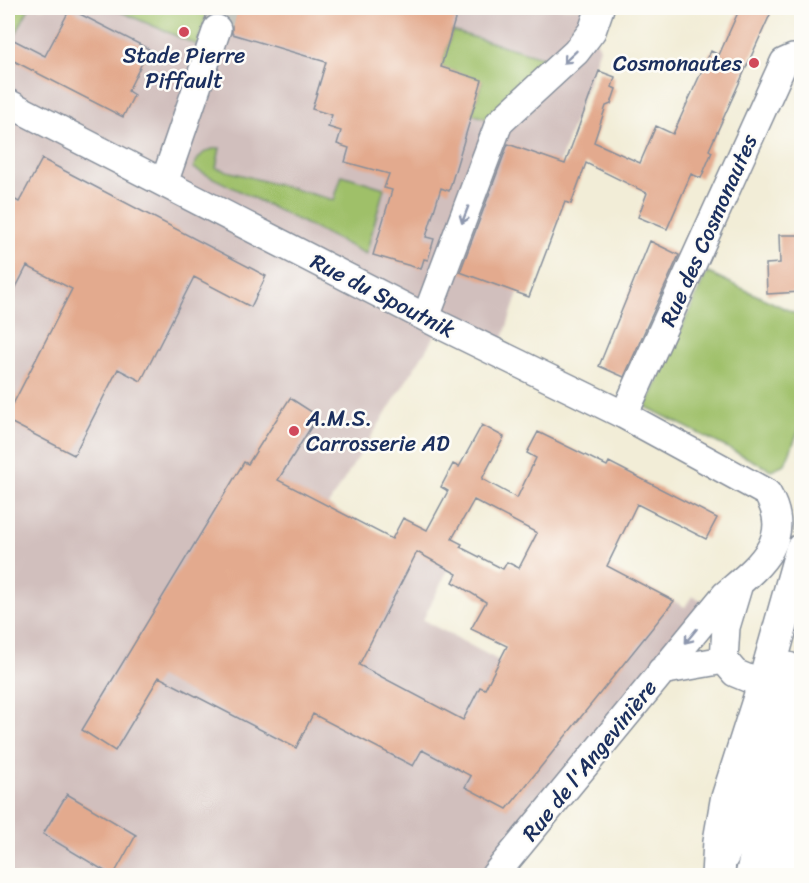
<svg xmlns="http://www.w3.org/2000/svg" width="809" height="883" font-family="Sriracha,sans-serif">
  <style>
    .industrial { fill: #d1bfbd }
    .green { fill: #9fc069; stroke: #5d7864; stroke-width: 1.5 }
    .building { fill: #e3aa8e; fill-rule: evenodd }
    .lines { fill: none; stroke-linecap: round; stroke-linejoin: round }
    .minor-tunnel { stroke: #c7c7bf; stroke-width: 27; stroke-dasharray: 27 14; stroke-linecap: butt }
    .minor-casing { stroke: #868e9a; stroke-width: 30 }
    .major-casing { stroke: #868e9a; stroke-width: 36 }
    .minor { stroke: #fff; stroke-width: 27 }
    .major { stroke: #fff; stroke-width: 33 }
    .oneway { stroke: #8d97ae }
    .poi-dot { fill: #d1495b; stroke: #fdfcf7; stroke-width: 2 }
    .labels { text-anchor: middle; stroke-width: 5; stroke-linejoin: round; paint-order: stroke }
    .poi-label { font-size: 22px; fill: #1b2f5e; stroke: #fdfcf7 }
    .street-label { font-size: 22px; fill: #1b2f5e; stroke: #fdfcf7 }
  </style>
  <rect width="100%" height="100%" fill="#fdfcf7"/>
  <filter id="ink" filterUnits="userSpaceOnUse"><feTurbulence type="fractalNoise" baseFrequency=".0167" numOctaves="2"/><feDisplacementMap in="SourceGraphic" scale="12" xChannelSelector="R" yChannelSelector="G"/><feConvolveMatrix kernelMatrix="1 2 1 2 8 2 1 2 1" color-interpolation-filters="sRGB"/></filter>
  <filter id="wash" filterUnits="userSpaceOnUse"><feTurbulence type="fractalNoise" baseFrequency=".008" numOctaves="4" result="noise"/><feDisplacementMap in="SourceGraphic" scale="24" xChannelSelector="R" yChannelSelector="G"/><feGaussianBlur stdDeviation="1.35" result="paint"/><feColorMatrix in="noise" values="0 0 0 0 0 0 0 0 0 0 0 0 0 0 0 0 0 1.4 0 .05"/><feComposite in="paint" operator="in"/></filter>
  <g filter="url(#wash)">
    <rect width="100%" height="100%" fill="#f2edd7"/>
    <path class="industrial" d="M 29,8 L 112,8 L 196,45 L 209,8 L 600,8 L 592,31 L 600,48 L 529,249 L 532,250 L 498,354 L 441,326 L 328,505 L 448,569 L 423,620 L 507,665 L 591,558 L 685,607 L 692,596 L 714,607 L 494,875 L 8,875 L 8,49 Z"/>
    <path class="green" d="M 8,8 L 29,8 L 8,49 Z
      M 112,8 L 209,8 L 197,45 Z
      M 452,31 L 563,63 L 499,123 L 472,114 L 482,81 L 441,67 Z
      M 220,148 L 216,168 L 334,200 L 342,175 L 384,188 L 366,254 L 193,168 C 199,155 205,149 220,148 Z
      M 707,272 L 801,316 L 801,425 L 785,464 L 771,470 L 646,407 Z"/>
    <g id="blocks">
      <path class="building" d="M 209,8 L 428,8 L 456,16 L 441,67 L 482,80 L 449,191 L 441,188 L 426,237 L 434,239 L 428,260 L 424,259 L 421,269 L 373,255 L 392,190 L 384,188 L 389,174 L 345,162 L 349,148 L 337,144 L 341,131 L 328,127 L 332,115 L 312,109 L 326,62 L 232,34 L 232,25 L 223,14 L 213,14 L 205,19 Z
        M 740,8 L 773,8 L 709,150 L 712,152 L 701,178 L 691,174 L 667,229 L 638,217 L 647,193 L 586,163 L 571,204 L 565,202 L 529,297 L 460,272 L 508,144 L 565,164 L 599,71 L 615,77 L 612,87 L 616,89 L 611,104 L 606,106 L 594,142 L 640,163 L 656,126 L 673,134 L 711,51 L 719,55 Z
        M 70,9 L 149,49 L 128,91 L 134,95 L 123,117 L 8,58 L 8,37 L 45,56 Z
        M 42,159 L 266,276 L 251,307 L 194,277 L 141,381 L 118,369 L 74,455 L 8,421 L 8,414 L 72,289 L 27,266 L 8,303 L 8,196 L 19,202 Z
        M 779,235 L 801,235 L 801,292 L 767,294 L 766,264 L 780,263 Z
        M 650,241 L 679,255 L 624,377 L 599,366 Z
        M 290,398 L 318,416 L 278,480 L 392,539 L 403,518 L 427,530 L 448,491 L 441,487 L 453,464 L 459,467 L 482,425 L 504,437 L 482,479 L 517,498 L 536,458 L 527,453 L 538,432 L 607,466 L 609,462 L 717,518 L 706,539 L 637,504 L 607,566 L 674,601 L 507,809 L 465,787 L 471,776 L 422,750 L 413,766 L 313,714 L 296,748 L 159,677 L 115,751 L 82,730 L 244,462 L 248,464 ZM 474,500 L 537,533 L 519,568 L 507,562 L 503,569 L 460,547 L 462,544 L 452,539 ZM 417,552 L 457,574 L 453,582 L 486,602 L 471,629 L 507,646 L 485,689 L 480,687 L 463,720 L 359,665 Z
        M 67,794 L 136,835 L 113,876 L 43,834 Z"/>
    </g>
  </g>
  <g filter="url(#ink)">
    <use href="#blocks" fill-opacity="0" stroke="#868e9a" stroke-width="1.5"/>
    <g class="lines">
      <path class="minor-tunnel" d="M 217,29 L 223,8"/>
      <defs>
        <path id="minor" d="M 8,103 L 442,326 L 624,415 L 767,493 C 795,540 758,567 725,595 L 494,876
          M 164,183 L 217,29
          M 426,317 L 499,123 L 576,52 L 592,31 L 600,8
          M 624,415 L 784,62 L 793,58 L 802,60
          M 738,587 L 726,627 L 724,660 L 735,673 L 764,685
          M 661,671 L 724,660
          M 725,857 L 765,769
          M 776,876 L 790,799 L 802,687"/>
        <path id="major" d="M 777,805 L 802,750
          M 718,876 L 720,841 L 727,801 L 764,685 L 802,550
          M 752,876 L 760,842 L 788,669
          M 794,876 L 802,829"/>
      </defs>
      <use href="#minor" class="minor-casing"/>
      <use href="#major" class="major-casing"/>
      <use href="#minor" class="minor"/>
      <use href="#major" class="major"/>
    </g>
    <defs><path id="oneway-shaft" d="M-6 0H5M1.5-3L5.5 0L1.5 3" fill="none" stroke-width="1.6" stroke-linecap="round" stroke-linejoin="round" transform="scale(1.5)"/></defs>
    <g class="oneway">
      <use href="#oneway-shaft" transform="translate(570 57) rotate(137)"/>
      <use href="#oneway-shaft" transform="translate(465 215) rotate(111)"/>
      <use href="#oneway-shaft" transform="translate(691 636) rotate(129)"/>
    </g>
  </g>
  <g class="poi-dot">
    <circle cx="184" cy="32" r="6"/>
    <circle cx="754" cy="63" r="6"/>
    <circle cx="294" cy="431" r="6"/>
  </g>
  <g class="labels">
    <g class="poi-label">
      <text x="184" y="63">Stade Pierre<tspan x="184" dy="25">Piffault</tspan></text>
      <text x="742" y="71" text-anchor="end">Cosmonautes</text>
      <text x="306" y="426" text-anchor="start">A.M.S.<tspan x="306" dy="25">Carrosserie AD</tspan></text>
    </g>
    <g class="street-label">
      <text transform="translate(708 230) rotate(-66)" y="8">Rue des Cosmonautes</text>
      <text transform="translate(383 295) rotate(27)" y="8">Rue du Spoutnik</text>
      <text transform="translate(589 760) rotate(-51)" y="8">Rue de l'Angevinière</text>
    </g>
  </g>
  <rect width="809" height="883" fill="none" stroke="#fdfcf7" stroke-width="30"/>
</svg>
